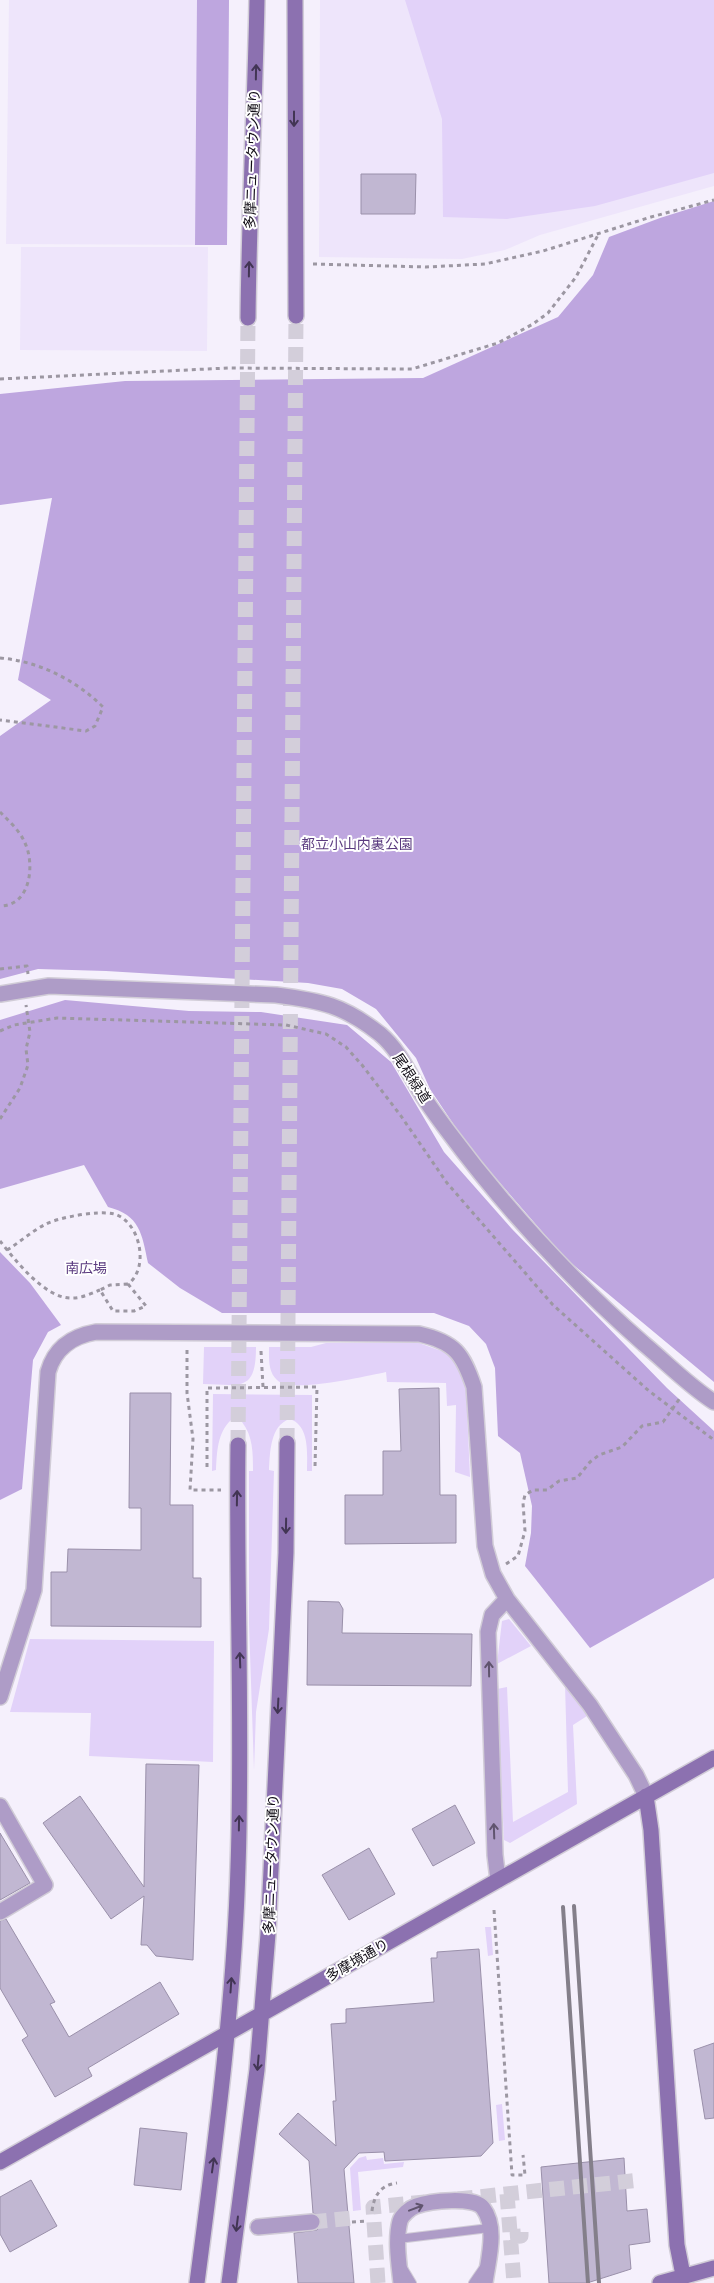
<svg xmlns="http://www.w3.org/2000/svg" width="714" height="2283" font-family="'Public Sans','Noto Sans JP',sans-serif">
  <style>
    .built { fill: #eee5fb }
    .green { fill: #e2d2f9 }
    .forest { fill: #bea6df }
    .building { fill: #c1b7d2; stroke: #9a90aa }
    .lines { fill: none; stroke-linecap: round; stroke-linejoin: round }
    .street-tunnel { stroke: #d3ceda; stroke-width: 15; stroke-dasharray: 15 8; stroke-linecap: butt }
    .secondary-tunnel { stroke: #d3ceda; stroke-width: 15; stroke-dasharray: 15 8; stroke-linecap: butt }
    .lane-casing { stroke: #d1ccd7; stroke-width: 10 }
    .street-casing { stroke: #d1ccd7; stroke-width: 18 }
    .secondary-casing { stroke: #d1ccd7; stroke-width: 18 }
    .path { stroke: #9c97a2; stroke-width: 3; stroke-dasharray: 4 4; stroke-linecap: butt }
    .lane { stroke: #ae9cc7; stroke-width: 8 }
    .street { stroke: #ae9cc7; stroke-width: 15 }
    .secondary { stroke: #8c71b0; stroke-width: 15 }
    .rail { stroke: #847f8a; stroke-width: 4 }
    .oneway { stroke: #423554 }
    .oneway2 { stroke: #60546e }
    .labels { text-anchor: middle; stroke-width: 4; stroke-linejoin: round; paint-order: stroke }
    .street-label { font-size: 14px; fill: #110d16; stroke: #fff }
    .park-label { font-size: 14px; fill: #5a3a7f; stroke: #fff }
  </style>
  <rect width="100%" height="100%" fill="#f5f0fc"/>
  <path class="built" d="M 9,0 L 229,0 L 227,245 L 6,244 Z
    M 320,0 L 714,0 L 714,186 L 540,235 L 505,250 L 462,259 L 319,257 Z
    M 21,247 L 208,247 L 207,351 L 20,350 Z"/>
  <path class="green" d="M 405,0 L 714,0 L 714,173 L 595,206 L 507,219 L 443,217 L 442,119 Z
    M 326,1343 L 419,1343 L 447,1353 L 456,1362 L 466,1388 L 470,1477 L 455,1472 L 456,1405 L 447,1406 L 446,1383 L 387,1382 L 386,1372 C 367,1376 290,1394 277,1380 C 268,1372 269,1359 269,1347 L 311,1347 Z
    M 204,1347 L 256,1347 C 256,1392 241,1385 203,1384 Z
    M 213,1394 L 312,1395 L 312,1471 L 307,1471 C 307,1454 310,1426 290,1419 C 270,1425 270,1453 269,1470 L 274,1471 L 269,1629 L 256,1712 L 254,1770 L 249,1624 L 249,1471 L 253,1471 C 253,1453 253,1436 242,1422 L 231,1420 C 217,1433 217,1453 216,1470 L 212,1471 Z
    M 509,1619 L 531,1646 L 497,1664 L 502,1621 Z
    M 30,1639 L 214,1641 L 213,1762 L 89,1756 L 91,1713 L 10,1712 Z
    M 565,1684 L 587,1716 L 573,1725 L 577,1804 L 510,1843 L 504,1840 L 497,1689 L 507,1687 L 513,1822 L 568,1792 Z
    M 485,1927 L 491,1927 L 493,1955 L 488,1956 Z
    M 502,2104 L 505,2140 L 499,2141 L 496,2105 Z
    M 366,2156 L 367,2160 L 383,2158 L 384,2164 L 404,2162 L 403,2167 L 358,2172 L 361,2210 L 353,2211 L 350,2168 L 359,2158 Z"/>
  <path class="forest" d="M 197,0 L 229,0 L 227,245 L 195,245 Z
    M 714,201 L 714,1382 L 565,1258 L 468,1146 L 430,1089 L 416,1058 L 376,1009 L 342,989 L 308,983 L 106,971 L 38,969 L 0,979 L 0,736 L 51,700 L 18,680 L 52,498 L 0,505 L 0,394 L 125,381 L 423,378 L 558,317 L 593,275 L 609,237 L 660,218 Z
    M 65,1000 L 189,1011 L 261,1012 L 347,1025 L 391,1062 L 444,1152 L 512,1229 L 667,1388 L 714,1431 L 714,1578 L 590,1648 L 525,1566 L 531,1533 L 532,1506 L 520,1453 L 498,1436 L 495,1368 L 486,1344 L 469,1326 L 434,1313 L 222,1313 L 180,1288 L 148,1263 C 142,1234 140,1215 108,1207 L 84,1165 L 0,1189 L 0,1020 Z
    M 0,1252 L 30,1283 L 61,1325 L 48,1332 L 33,1360 L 22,1489 L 0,1500 Z"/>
  <path class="building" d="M 361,174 L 416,174 L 415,214 L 361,214 Z
    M 439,1388 L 440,1495 L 456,1495 L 456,1543 L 345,1544 L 345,1495 L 383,1495 L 383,1451 L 401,1451 L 399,1389 Z
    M 130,1393 L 171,1393 L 170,1505 L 193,1505 L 193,1578 L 201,1578 L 201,1627 L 51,1626 L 51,1572 L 67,1572 L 68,1549 L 141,1550 L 141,1508 L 129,1508 Z
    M 308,1601 L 339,1602 L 343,1609 L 342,1633 L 472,1634 L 471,1686 L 307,1685 Z
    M 146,1764 L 199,1765 L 193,1960 L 156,1956 L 147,1945 L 141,1945 L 144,1896 L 111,1919 L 43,1823 L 80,1796 L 144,1887 Z
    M 455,1805 L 475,1843 L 433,1866 L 412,1829 Z
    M 0,1833 L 30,1883 L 0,1900 Z
    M 369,1848 L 395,1894 L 349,1920 L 322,1875 Z
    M 6,1919 L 55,2002 L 50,2004 L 69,2037 L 160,1982 L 179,2014 L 88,2068 L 92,2076 L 55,2097 L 22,2040 L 28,2036 L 0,1988 L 0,1921 Z
    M 479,1949 L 493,2143 L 481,2156 L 385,2161 L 384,2152 L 359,2153 L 344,2169 L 354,2283 L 298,2283 L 294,2233 L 317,2230 L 321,2221 L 319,2216 L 313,2213 L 309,2161 L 279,2134 L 298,2113 L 336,2146 L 333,2101 L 336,2101 L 331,2024 L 346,2023 L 346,2009 L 434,2002 L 431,1958 L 437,1958 L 437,1952 Z
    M 714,2043 L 714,2118 L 705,2119 L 694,2050 Z
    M 140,2128 L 187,2133 L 181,2190 L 134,2185 Z
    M 624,2158 L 627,2211 L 647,2209 L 650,2242 L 629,2245 L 631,2269 L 587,2283 L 549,2283 L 541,2167 Z
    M 31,2180 L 57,2226 L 10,2252 L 0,2234 L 0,2197 Z"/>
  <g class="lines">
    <path class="street-tunnel" d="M 507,2194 L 514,2283
      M 458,2199 L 641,2180
      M 312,2222 L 352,2218
      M 510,2237 L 521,2236 L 521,2227
      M 378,2283 L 373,2207 L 425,2202"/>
    <path class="secondary-tunnel" d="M 287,1443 L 296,316
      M 238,1445 L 248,318"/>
    <defs>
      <path id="lane" d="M 398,2239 L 489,2228
        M 403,2268 L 412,2283
        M 473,2283 L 484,2267"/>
      <path id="street" d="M 0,994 L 49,986 L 276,995 C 322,1001 343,1005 380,1034 C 399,1050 408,1072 421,1093 C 429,1106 438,1118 447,1130 C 505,1208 571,1280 644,1344 C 668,1364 688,1385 714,1402
        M 0,1697 L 34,1590 L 48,1372 C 55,1347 73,1336 96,1332 L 419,1334 C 455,1342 463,1354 474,1387 L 485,1546 L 493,1574 L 507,1599 L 590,1705 L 636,1775 L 646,1796
        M 0,1806 L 45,1885 L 0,1912
        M 498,1880 L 495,1855 L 488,1632 L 492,1615 L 507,1599
        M 258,2227 L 312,2222
        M 401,2283 C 399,2264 395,2240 400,2221 C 402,2215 410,2208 416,2206 C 430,2201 474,2196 483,2208 C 498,2228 488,2260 485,2283"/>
      <path id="secondary" d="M 295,0 L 296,316
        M 248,318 C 249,212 255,106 257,0
        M 646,1796 L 651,1830 L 677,2245 L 683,2275
        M 0,2162 L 714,1758
        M 197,2283 C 215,2145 234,2007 238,1867 C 243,1726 236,1586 238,1445
        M 229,2283 L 257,2070 L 268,1934 L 286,1553 L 287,1443
        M 660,2283 L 714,2268"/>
    </defs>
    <use href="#lane" class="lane-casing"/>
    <use href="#street" class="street-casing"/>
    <use href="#secondary" class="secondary-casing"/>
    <path class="path" d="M 313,264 L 426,267 L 485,264 L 543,251 L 651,217 L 714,200
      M 0,379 L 228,368 L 412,369 L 498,343 L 533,324 L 548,313 L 576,277 L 598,235
      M 0,658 C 38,661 76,680 103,707 L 95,726 L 86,731 L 0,720
      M 0,812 C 9,821 20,831 25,843 C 35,864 31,906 0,906
      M 0,969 L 27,966 L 28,974
      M 0,1031 L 14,1025 L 57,1018 L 286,1025 L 326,1034 L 346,1047 L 362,1065 L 401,1116 L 447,1183 L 553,1305 L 649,1391 L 714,1440
      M 0,1119 L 20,1088 L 28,1065 L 26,1049 L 30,1032 L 26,1005
      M 0,1241 C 15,1260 46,1300 73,1298 C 82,1298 92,1293 100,1290
      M 7,1250 C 20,1242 32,1231 46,1224 C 60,1217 99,1210 114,1214 C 140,1221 150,1268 128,1284
      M 128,1284 L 146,1306 L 134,1311 L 113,1311 L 100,1290 L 110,1285 Z
      M 187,1350 L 187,1393 L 193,1439 L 190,1490 L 221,1490
      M 261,1351 L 263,1387
      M 207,1467 L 207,1388 L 317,1387 L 315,1467
      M 506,1564 L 518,1556 L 525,1531 L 523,1503 L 525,1495 L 533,1490 L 547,1490 L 559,1481 L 577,1478 L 590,1462 L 599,1455 L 622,1447 L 642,1426 L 663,1422 L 680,1398
      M 494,1910 L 512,2175 L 525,2175 L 523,2155
      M 372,2211 C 374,2195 381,2185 397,2183
      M 352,2222 L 367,2221"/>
    <use href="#lane" class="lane"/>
    <use href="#street" class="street"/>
    <use href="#secondary" class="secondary"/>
    <path class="rail" d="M 574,1906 L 599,2283
      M 563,1907 L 588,2283"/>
  </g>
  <defs><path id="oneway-shaft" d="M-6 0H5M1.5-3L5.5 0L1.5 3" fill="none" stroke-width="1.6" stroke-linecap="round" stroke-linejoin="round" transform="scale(1.25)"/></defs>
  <g class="oneway">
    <use href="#oneway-shaft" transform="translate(256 72) rotate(-89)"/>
    <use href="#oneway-shaft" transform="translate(294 119) rotate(90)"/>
    <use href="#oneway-shaft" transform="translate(249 269) rotate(-89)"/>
    <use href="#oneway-shaft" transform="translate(237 1498) rotate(-89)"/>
    <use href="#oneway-shaft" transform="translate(286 1526) rotate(91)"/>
    <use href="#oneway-shaft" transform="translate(240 1660) rotate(-92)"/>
    <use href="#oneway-shaft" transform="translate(278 1706) rotate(93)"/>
    <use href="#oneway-shaft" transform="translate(239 1823) rotate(-89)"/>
    <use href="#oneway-shaft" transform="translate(231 1985) rotate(-86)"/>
    <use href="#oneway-shaft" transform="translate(258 2063) rotate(95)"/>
    <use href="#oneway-shaft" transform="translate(213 2165) rotate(-82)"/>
    <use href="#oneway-shaft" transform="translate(237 2224) rotate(97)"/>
  </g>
  <g class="oneway2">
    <use href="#oneway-shaft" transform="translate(489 1669) rotate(-91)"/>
    <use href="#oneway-shaft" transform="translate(494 1831) rotate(-92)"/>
    <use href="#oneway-shaft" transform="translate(416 2208) rotate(-21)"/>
  </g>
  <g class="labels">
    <g class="street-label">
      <text transform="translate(252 159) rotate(-88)" y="5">多摩ニュータウン通り</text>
      <text transform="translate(412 1078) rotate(57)" y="5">尾根緑道</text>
      <text transform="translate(271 1864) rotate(-88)" y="5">多摩ニュータウン通り</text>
      <text transform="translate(357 1960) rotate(-30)" y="5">多摩境通り</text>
    </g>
    <g class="park-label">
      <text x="357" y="849">都立小山内裏公園</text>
      <text x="86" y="1273">南広場</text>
    </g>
  </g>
</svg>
